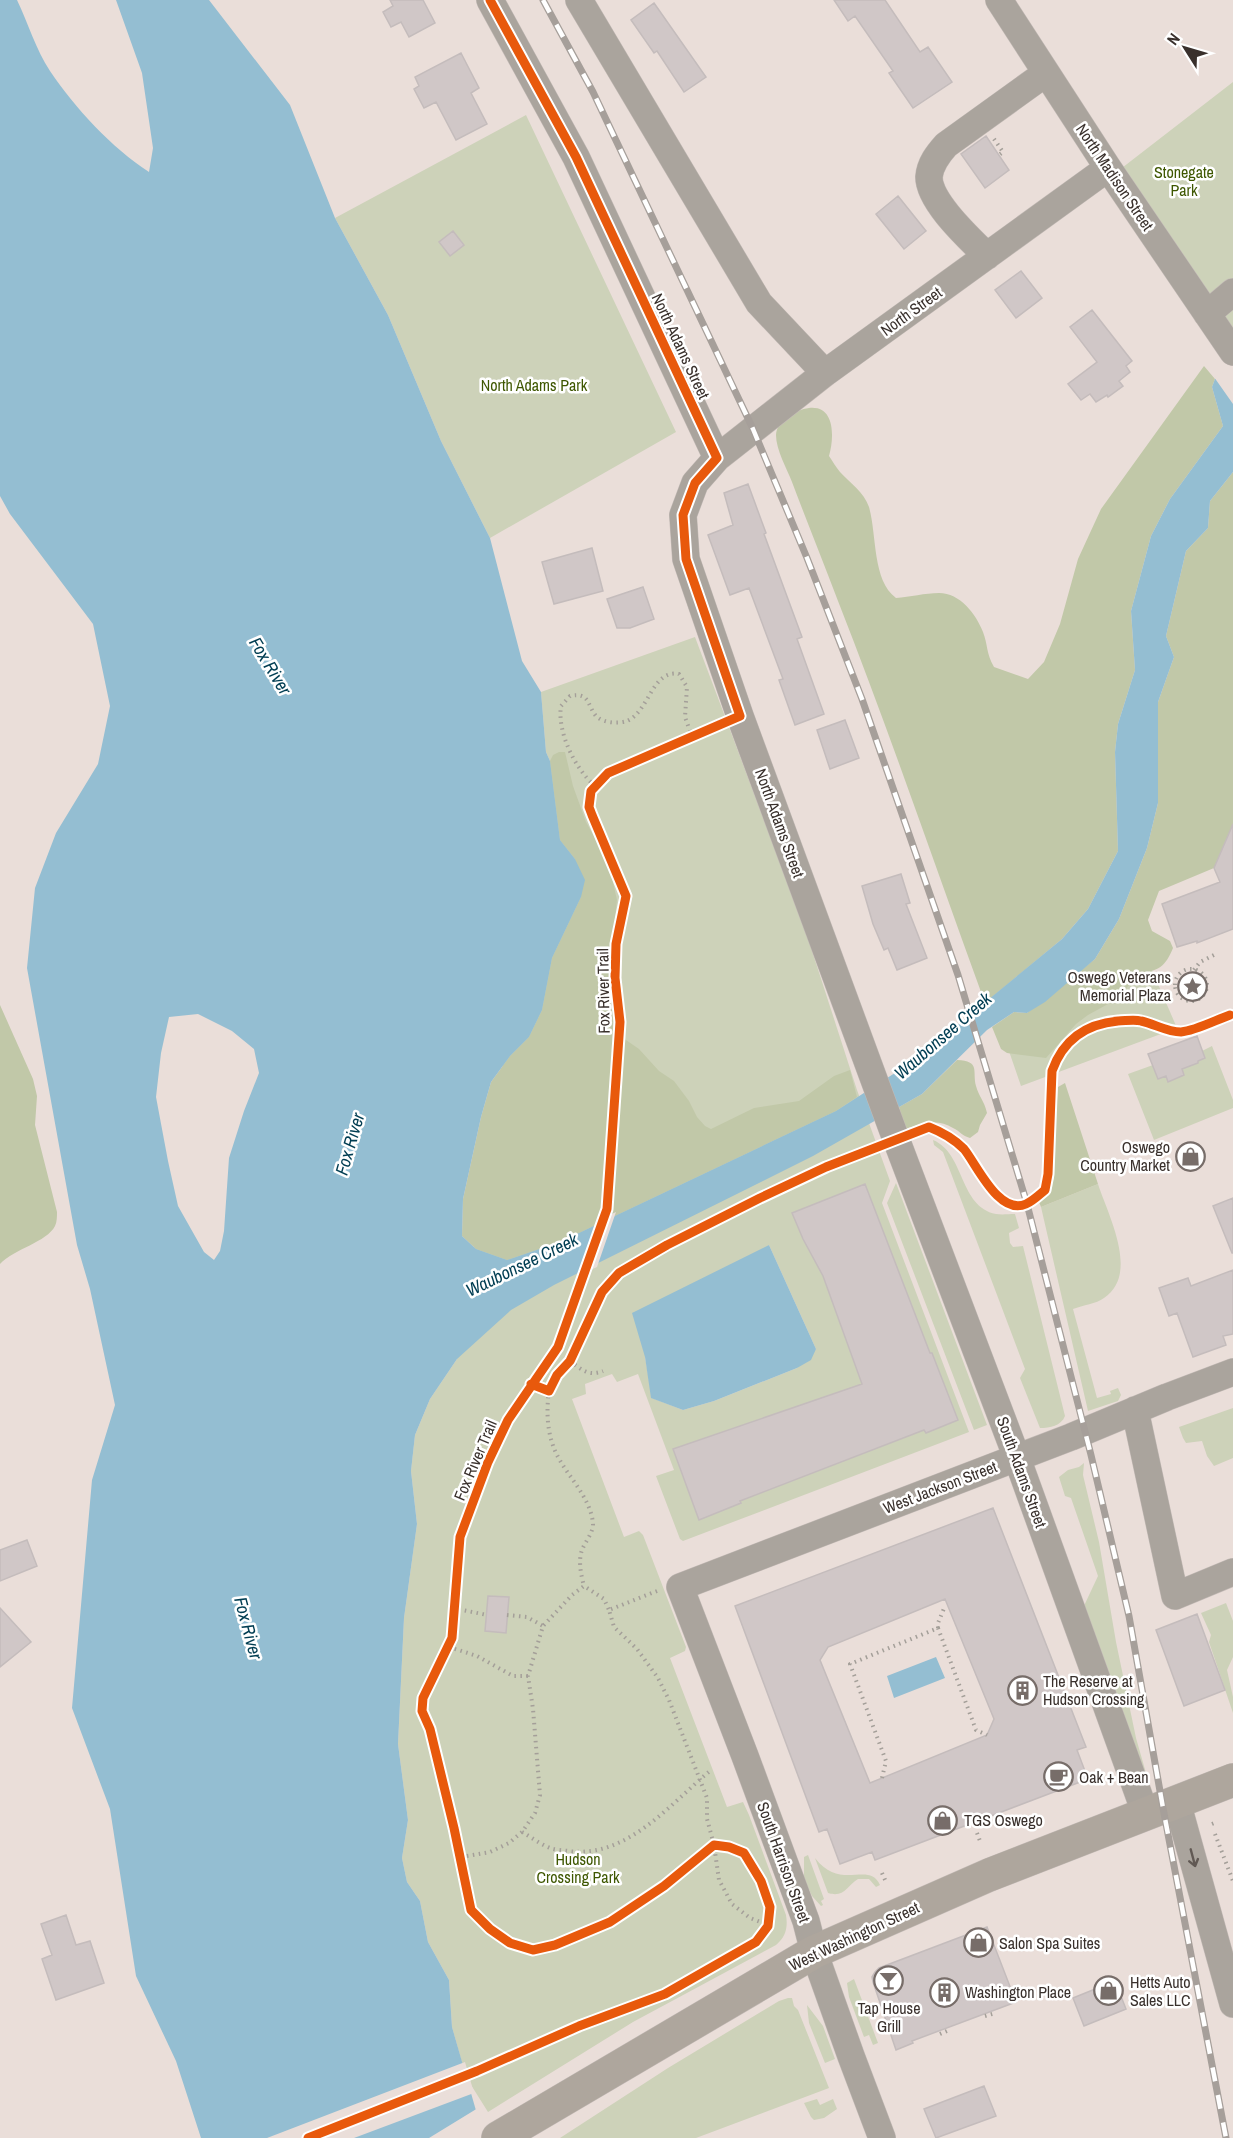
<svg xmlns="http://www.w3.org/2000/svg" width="1233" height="2138" font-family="'Archivo Narrow',sans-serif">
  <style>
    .green { fill: #cdd2b9; fill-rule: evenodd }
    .forest { fill: #c1c8a8 }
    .water { fill: #94bed2; fill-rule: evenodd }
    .pier { fill: #eaded9 }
    .building { fill: #d0c7c7; stroke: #c4bcbc; stroke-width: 1.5; fill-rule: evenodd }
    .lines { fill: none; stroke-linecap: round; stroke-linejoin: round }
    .minor-casing { stroke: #c5bcb8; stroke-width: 28 }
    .major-casing { stroke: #c5bcb8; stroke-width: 34 }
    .path { stroke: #a49f99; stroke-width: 4; stroke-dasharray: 1.5 4.5; stroke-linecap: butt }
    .minor { stroke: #aaa49d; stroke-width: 27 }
    .major { stroke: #aea69d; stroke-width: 33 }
    .rail-casing { stroke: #a69f9a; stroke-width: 7 }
    .rail { stroke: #fff; stroke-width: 4.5; stroke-dasharray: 14; stroke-linecap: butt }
    .cycleway-casing { stroke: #fff; stroke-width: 13 }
    .cycleway { stroke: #e8590c; stroke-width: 9 }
    .oneway { stroke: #615954 }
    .labels { text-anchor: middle; stroke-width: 5; stroke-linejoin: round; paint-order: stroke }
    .park-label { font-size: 16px; fill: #3e5700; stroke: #fff }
    .street-label { font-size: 16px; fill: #39302c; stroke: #fff }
    .poi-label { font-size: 16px; fill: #39302c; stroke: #fff; text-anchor: start }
    .water-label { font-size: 18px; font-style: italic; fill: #003d52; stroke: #fff }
  </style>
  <rect width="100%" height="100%" fill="#eaded9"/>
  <path class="green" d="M 1233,82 L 1233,334 L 1118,171 Z
    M 526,115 L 676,432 L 490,538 L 441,441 L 388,315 L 335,218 Z
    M 695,637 L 804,926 L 857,1090 L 890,1181 L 882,1203 L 969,1432 L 683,1541 L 680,1539 L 656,1476 L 674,1470 L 638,1374 L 617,1382 L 612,1374 L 585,1384 L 586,1394 L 572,1399 L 624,1537 L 639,1531 L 643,1535 L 686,1647 L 685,1651 L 670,1658 L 727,1807 L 743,1802 L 749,1815 L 786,1915 C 788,1927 786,1937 776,1945 L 633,2022 L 488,2112 L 466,2077 L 452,2027 L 449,1980 L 428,1942 L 420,1901 L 407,1882 L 402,1858 L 408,1820 L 398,1744 L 404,1618 L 417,1524 L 411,1471 L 415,1435 L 430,1399 L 457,1359 L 550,761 L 546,752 L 541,692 ZM 769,1245 L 816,1349 L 797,1368 L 714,1401 L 683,1410 L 652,1398 L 645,1357 Z
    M 1145,954 L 1177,1028 L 1021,1086 L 1001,1028 Z
    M 1212,1046 L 1233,1100 L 1233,1108 L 1154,1140 L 1128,1074 L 1153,1065 L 1158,1079 L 1165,1076 L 1168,1081 L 1184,1075 L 1182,1069 L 1205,1058 L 1202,1051 Z
    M 933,1140 C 965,1153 959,1207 996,1214 C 1002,1215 1009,1214 1015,1214 L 1019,1228 L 1009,1233 L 1010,1243 L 1013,1247 L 1023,1246 L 1065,1416 C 1061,1426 1050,1428 1040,1428 L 1020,1378 L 1025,1369 L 943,1152 L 934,1145 Z
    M 896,1183 L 987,1425 L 974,1430 L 887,1203 Z
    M 1098,1184 C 1108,1215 1140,1274 1104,1298 C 1096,1304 1083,1305 1073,1309 L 1097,1398 L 1111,1394 L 1110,1391 L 1118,1388 L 1121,1395 L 1118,1401 L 1088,1411 L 1041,1207 Z
    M 1233,1408 L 1233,1458 L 1214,1466 L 1207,1456 L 1202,1441 L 1186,1443 L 1183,1438 L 1179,1427 Z
    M 1084,1463 L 1083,1475 L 1099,1542 L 1116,1642 L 1136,1738 L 1146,1773 L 1138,1764 L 1083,1608 L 1098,1576 L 1071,1498 L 1065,1496 L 1059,1477 L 1068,1470 L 1079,1467 Z
    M 1226,1603 L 1233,1621 L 1233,1657 L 1227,1670 L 1233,1697 L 1233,1713 L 1209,1642 L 1211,1635 L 1201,1613 Z
    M 808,1855 L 824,1899 L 821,1901 L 823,1905 L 821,1906 L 812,1896 L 804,1880 L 804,1857 Z
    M 815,1858 C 841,1892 869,1860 880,1885 L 876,1887 L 869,1879 L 858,1879 C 847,1886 844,1898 828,1893 Z
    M 854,1979 L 878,2043 L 873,2045 L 869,2035 L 864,2037 L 849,1997 L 847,1983 Z
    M 788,1998 L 792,1998 L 794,2006 L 798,2010 L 829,2088 L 696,2138 L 560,2138 L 668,2068 L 779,2001 Z
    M 807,2005 L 823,2026 L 835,2059 L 825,2063 L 809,2023 Z
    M 817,2099 L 820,2105 L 833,2099 L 837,2109 L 824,2118 L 814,2120 L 811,2117 L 804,2103 Z"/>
  <path class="forest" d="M 1204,366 L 1215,379 L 1212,387 L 1223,426 L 1170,499 L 1151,536 L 1131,611 L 1135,670 L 1118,724 L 1115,752 L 1118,851 L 1088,909 L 1062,939 L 985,1003 C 936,869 890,733 838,601 C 823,561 807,522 792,482 C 787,469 776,450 776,435 C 777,420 795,410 809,408 C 836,405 834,439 829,456 C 833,462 836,467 840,472 C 850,483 864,492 869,507 C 877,535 872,580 896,598 C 910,597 925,593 939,593 C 960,593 976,614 983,632 C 988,645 986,653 994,667 L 1028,679 L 1044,662 L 1060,624 L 1078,559 L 1101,509 Z
    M 1233,472 L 1233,824 L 1214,868 L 1159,891 L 1148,920 L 1152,931 L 1170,941 L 1173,948 C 1165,967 1159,971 1138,973 L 1119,998 L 1088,1015 L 1076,1024 L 1046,1058 L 1007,1053 L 1001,1049 L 992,1027 L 1014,1012 L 1027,1013 L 1095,959 L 1119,919 L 1147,848 L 1158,803 L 1158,702 L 1174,657 L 1166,636 L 1186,551 L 1208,528 L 1210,501 Z
    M 559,752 L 565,752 L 573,786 L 586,822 L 602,851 L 612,878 L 617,900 L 612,945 L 613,1031 L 639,1049 L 659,1071 L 674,1081 L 689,1101 L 697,1117 L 705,1126 L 711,1129 L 754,1108 L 799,1101 L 834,1076 L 850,1070 L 857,1097 L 836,1111 L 560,1242 L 507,1260 L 476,1249 L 462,1236 L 463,1199 L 481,1117 L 491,1082 L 510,1056 L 529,1037 L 542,1010 L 552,958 L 581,897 L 575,859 L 560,840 L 550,761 L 553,755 Z
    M 0,1005 L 33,1079 L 37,1096 L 35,1125 L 57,1212 C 57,1216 57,1222 55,1226 C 47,1242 14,1249 0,1264 Z
    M 957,1060 C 981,1061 972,1071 976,1086 C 979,1097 984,1100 987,1113 L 980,1125 L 978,1132 L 970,1138 C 962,1136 960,1131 953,1128 C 937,1118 922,1124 905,1129 L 899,1107 L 922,1094 Z
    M 1065,1083 L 1098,1184 L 1041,1207 L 1039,1202 L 1050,1189 L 1054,1178 L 1053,1151 L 1058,1087 Z"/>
  <path class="water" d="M 0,0 L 17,0 C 28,23 36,50 50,71 C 75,108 112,148 149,172 L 153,148 L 142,73 L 116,0 L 209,0 L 290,105 L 335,218 L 388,315 L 441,441 L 490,538 L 522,661 L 541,692 L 546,752 L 550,761 L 560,840 L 575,859 L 585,880 L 581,897 L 552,958 L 542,1010 L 529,1037 L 510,1056 L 491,1082 L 481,1117 L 463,1199 L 462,1236 L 476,1249 L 507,1260 L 560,1242 L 836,1111 L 915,1060 L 1062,939 L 1088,909 L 1118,851 L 1115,752 L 1118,724 L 1135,670 L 1131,611 L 1151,536 L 1170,499 L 1223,426 L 1212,387 L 1215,379 L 1233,369 L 1233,472 L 1210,501 L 1208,528 L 1186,551 L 1166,636 L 1174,657 L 1158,702 L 1158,803 L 1147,848 L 1119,919 L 1095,959 L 1045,1002 L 1027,1013 L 1014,1012 L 987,1030 L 922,1094 L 813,1156 L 554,1285 L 511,1310 L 457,1359 L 430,1399 L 415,1435 L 411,1471 L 417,1524 L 404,1618 L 398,1744 L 408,1820 L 402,1858 L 407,1882 L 420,1901 L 428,1942 L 449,1980 L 452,2027 L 479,2121 L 487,2138 L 201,2138 L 176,2061 L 136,1976 L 110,1809 L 72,1708 L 92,1480 L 115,1405 L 90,1289 L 77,1245 L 27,968 L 35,888 L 56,833 L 98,764 L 110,706 L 93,624 L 10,514 L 0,496 ZM 198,1014 L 232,1031 L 254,1049 L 259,1073 L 244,1111 L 229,1158 L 224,1231 L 220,1251 L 214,1260 L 204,1252 L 178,1206 L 168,1161 L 156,1097 L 161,1053 L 169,1017 Z
    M 769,1245 L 816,1349 L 811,1360 L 797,1368 L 714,1401 L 683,1410 L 651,1398 L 645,1357 L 632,1313 Z
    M 936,1657 L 945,1678 L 894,1698 L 887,1676 Z"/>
  <path class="pier" d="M 1233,366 L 1233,404 L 1214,377 Z
    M 616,1212 L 597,1267 L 580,1275 L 599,1220 Z
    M 465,2062 L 474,2093 L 354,2138 L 267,2138 Z
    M 478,2108 L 490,2138 L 429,2138 Z"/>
  <path class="building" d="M 390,0 L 423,0 L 435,23 L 409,37 L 401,22 L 391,27 L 383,12 L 393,6 Z
    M 834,0 L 885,0 L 920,52 L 928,47 L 952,82 L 913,108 L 889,73 L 893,71 L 855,16 L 848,21 Z
    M 654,3 L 706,77 L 684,92 L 657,51 L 654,53 L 631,20 Z
    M 461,53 L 479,88 L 471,93 L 487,124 L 456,140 L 436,102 L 424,108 L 414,89 L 419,86 L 415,77 Z
    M 986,136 L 1009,170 L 985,188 L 961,154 Z
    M 898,196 L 926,231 L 904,249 L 876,214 Z
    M 453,231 L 464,245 L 450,256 L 439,242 Z
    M 1021,271 L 1042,298 L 1016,318 L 995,290 Z
    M 1092,310 L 1132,361 L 1126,366 L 1130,372 L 1119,381 L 1123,386 L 1108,397 L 1107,395 L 1096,402 L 1090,394 L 1081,400 L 1068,384 L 1097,362 L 1070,327 Z
    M 748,484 L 766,533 L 764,534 L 802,637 L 797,639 L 824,714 L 795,725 L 779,680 L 783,679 L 749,588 L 730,595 L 708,535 L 733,525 L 724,493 Z
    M 592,548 L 603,591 L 554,604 L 542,562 Z
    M 643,587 L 654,619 L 630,628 L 617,628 L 607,599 Z
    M 845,720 L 859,758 L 830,769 L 817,730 Z
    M 1233,824 L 1233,929 L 1197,943 L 1197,941 L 1177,947 L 1162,904 L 1220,882 L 1214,868 Z
    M 901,874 L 910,903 L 906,904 L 927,958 L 897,970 L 888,948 L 884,950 L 873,924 L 862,886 Z
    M 1197,1036 L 1205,1058 L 1198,1061 L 1198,1063 L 1182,1069 L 1184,1075 L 1168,1082 L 1166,1076 L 1158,1079 L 1148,1054 Z
    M 865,1184 L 930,1353 L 932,1353 L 958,1420 L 926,1433 L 924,1430 L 740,1501 L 741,1503 L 699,1520 L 673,1449 L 862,1384 L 823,1276 L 803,1239 L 792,1213 Z
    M 1233,1198 L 1233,1253 L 1232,1253 L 1213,1206 Z
    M 1233,1270 L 1233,1334 L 1223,1336 L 1226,1345 L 1193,1357 L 1177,1313 L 1169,1316 L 1159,1288 L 1188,1278 L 1191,1286 Z
    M 993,1508 L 1086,1747 L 1077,1750 L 1088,1779 L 875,1860 L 872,1852 L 840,1864 L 827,1829 L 819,1832 L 735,1606 ZM 945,1599 L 994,1719 L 987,1735 L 870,1783 L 820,1660 L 828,1647 Z
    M 27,1540 L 37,1566 L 0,1581 L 0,1550 Z
    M 488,1596 L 509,1597 L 506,1633 L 485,1631 Z
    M 0,1608 L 31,1642 L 0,1667 Z
    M 1197,1614 L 1225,1690 L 1184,1706 L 1156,1630 Z
    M 66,1915 L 76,1945 L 90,1941 L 104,1983 L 56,2000 L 42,1959 L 52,1955 L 41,1924 Z
    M 987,1927 L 1016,2002 L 912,2041 L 913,2043 L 896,2050 L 873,1982 L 872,1977 L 875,1972 L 879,1968 Z
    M 1115,1981 L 1126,2009 L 1084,2026 L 1073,1998 Z
    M 984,2086 L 996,2116 L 936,2138 L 924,2109 Z"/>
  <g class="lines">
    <defs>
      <path id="minor" d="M 490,0 L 576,157 L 717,458
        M 579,0 L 759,303 L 825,373
        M 999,0 L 1108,168 L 1233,352
        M 1108,168 L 825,373 L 717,458 L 695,483 L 683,515 L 686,559 L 740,716 L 893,1131 L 1017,1458 L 1146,1815
        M 987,256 C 970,239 929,202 929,177 C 930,164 938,154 946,145 L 1046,73
        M 1207,314 L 1233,292
        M 1135,1410 L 1175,1596 L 1233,1572
        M 1177,1802 L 1233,2004
        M 882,2138 L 851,2056 L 814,1952 L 806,1921 L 745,1756 L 680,1587 L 1071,1437 L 1167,1397 L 1233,1372"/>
      <path id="major" d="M 498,2138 L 814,1952 L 989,1875 L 1233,1780"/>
    </defs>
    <use href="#minor" class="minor-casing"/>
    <use href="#major" class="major-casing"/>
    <path class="path" d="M 994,139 L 1003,152 L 999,155
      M 595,786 C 575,769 557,732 561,706 L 570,696 C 590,692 587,705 596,716 C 603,723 618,724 627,721 C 649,712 652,669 679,674 L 687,687 L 685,717 L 692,737
      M1175 985a16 16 0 1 1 32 0a16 16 0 1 1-32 0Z
      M 1194,970 L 1200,962 L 1214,955
      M 570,1361 C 581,1369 588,1377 603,1371
      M 549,1391 C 546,1412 547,1435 557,1455 C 568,1477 591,1498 593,1524 C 593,1533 585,1542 582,1550 C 578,1561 581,1575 584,1586
      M 657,1591 L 609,1610 L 614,1627 L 637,1649 L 658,1678 L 669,1700 L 707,1798 L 707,1819 L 714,1845 L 719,1880 L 732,1904 L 750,1918 L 768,1925
      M 453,1608 L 487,1615
      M 507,1615 L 527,1617 L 543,1626
      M 938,1628 L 938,1623 L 945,1606
      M 449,1647 L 477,1656 L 513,1676 L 528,1676
      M 882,1778 L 886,1761 L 850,1664 L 938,1628 L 976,1730 L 987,1735
      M 1212,1824 L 1217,1822
      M 522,1832 C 531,1837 540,1844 550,1848 C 555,1850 562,1850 568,1851 C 627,1859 670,1804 711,1770
      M 977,1833 L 980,1841
      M 1215,1834 L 1233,1881
      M 461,1857 L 490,1852 L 509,1843 L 522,1832 L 535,1813 L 540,1795 L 533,1709 L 528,1676 L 543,1626 L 572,1595 L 584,1586 L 604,1599 L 609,1610
      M 882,1873 L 886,1882
      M 985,2016 L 996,2013
      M 940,2034 L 949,2030"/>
    <use href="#minor" class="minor"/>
    <use href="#major" class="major"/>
    <defs>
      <path id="rail" d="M 543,0 L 593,92 L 753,429 L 807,558 L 862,699 L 958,975 L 1027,1204 L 1091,1455 L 1129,1616 L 1163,1808 L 1226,2138"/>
    </defs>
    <use href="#rail" class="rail-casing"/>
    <use href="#rail" class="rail"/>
    <defs>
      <path id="cycleway" d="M 531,1384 L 549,1391 L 557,1375 L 570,1361 L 602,1292 L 619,1273 L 667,1245 L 760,1198 L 826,1167 L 929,1127 C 942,1132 954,1139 964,1149 C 977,1165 999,1216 1026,1204 C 1033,1201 1039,1195 1045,1190 L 1048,1174 L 1052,1071 C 1063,1040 1085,1024 1118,1021 C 1125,1021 1134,1019 1141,1021 C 1155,1024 1167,1032 1181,1032 C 1195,1031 1216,1020 1230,1015
        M 308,2138 L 477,2071 L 579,2026 L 665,1994 L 756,1942 L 768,1926 L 770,1907 L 761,1881 L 744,1853 L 729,1847 L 714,1845 L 664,1886 L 610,1922 L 555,1945 L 533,1950 L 510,1943 L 490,1929 L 471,1910 L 454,1828 L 430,1729 L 422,1711 L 423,1698 L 452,1638 L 460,1537 L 488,1462 L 508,1420 L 558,1347 L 607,1209 L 620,1022 L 615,978 L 616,944 L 626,896 L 592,815 L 589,807 L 591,791 L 608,773 L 740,716 L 686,559 L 683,515 L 695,483 L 717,458 L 576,157 L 490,0"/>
    </defs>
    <use href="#cycleway" class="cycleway-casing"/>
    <use href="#cycleway" class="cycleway"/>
  </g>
  <defs><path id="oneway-shaft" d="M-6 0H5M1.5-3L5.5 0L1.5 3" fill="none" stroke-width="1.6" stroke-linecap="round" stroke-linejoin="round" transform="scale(1.5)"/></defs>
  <use class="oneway" href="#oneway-shaft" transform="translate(1193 1858) rotate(75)"/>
  <defs>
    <symbol id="sight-ring" viewBox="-11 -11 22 22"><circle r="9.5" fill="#fff" stroke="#776d69" stroke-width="1.5"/><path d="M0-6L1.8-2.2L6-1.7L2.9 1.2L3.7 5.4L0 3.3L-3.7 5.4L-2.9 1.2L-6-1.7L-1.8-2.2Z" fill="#776d69"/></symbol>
    <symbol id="shop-ring" viewBox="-11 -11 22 22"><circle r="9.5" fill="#fff" stroke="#776d69" stroke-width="1.5"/><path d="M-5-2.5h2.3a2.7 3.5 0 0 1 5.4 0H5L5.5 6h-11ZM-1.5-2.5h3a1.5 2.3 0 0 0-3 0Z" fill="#776d69"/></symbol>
    <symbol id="building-ring" viewBox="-11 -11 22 22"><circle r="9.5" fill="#fff" stroke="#776d69" stroke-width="1.5"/><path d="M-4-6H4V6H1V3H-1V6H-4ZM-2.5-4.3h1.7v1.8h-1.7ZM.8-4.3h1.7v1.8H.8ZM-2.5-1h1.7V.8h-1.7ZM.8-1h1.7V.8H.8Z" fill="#776d69"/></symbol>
    <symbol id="cafe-ring" viewBox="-11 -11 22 22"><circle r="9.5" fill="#fff" stroke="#776d69" stroke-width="1.5"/><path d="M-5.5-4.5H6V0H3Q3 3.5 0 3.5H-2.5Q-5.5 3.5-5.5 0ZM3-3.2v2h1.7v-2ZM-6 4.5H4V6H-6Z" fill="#776d69"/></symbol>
    <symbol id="bar-ring" viewBox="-11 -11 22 22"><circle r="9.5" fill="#fff" stroke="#776d69" stroke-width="1.5"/><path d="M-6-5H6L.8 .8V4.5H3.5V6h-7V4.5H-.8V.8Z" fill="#776d69"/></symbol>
  </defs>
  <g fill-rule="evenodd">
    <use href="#sight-ring" x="1176" y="970" width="33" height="33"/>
    <use href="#shop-ring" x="1174" y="1140" width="33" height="33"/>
    <use href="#building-ring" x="1006" y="1674" width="33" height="33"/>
    <use href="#cafe-ring" x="1042" y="1760" width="33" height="33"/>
    <use href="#shop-ring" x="926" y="1804" width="33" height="33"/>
    <use href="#shop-ring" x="962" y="1926" width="33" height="33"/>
    <use href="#bar-ring" x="872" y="1964" width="33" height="33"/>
    <use href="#shop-ring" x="1092" y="1974" width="33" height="33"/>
    <use href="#building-ring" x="928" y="1976" width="33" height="33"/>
  </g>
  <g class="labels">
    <g class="park-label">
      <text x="1184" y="178">Stonegate<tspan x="1184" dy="18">Park</tspan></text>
      <text x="534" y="391">North Adams Park</text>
      <text x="578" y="1865">Hudson<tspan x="578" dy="18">Crossing Park</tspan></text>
    </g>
    <g class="street-label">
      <text transform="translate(1115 177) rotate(56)" y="6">North Madison Street</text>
      <text transform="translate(911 311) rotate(-36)" y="6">North Street</text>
      <text transform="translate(681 346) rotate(65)" y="6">North Adams Street</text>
      <text transform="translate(780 823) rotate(70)" y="6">North Adams Street</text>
      <text transform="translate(603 991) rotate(-91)" y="6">Fox River Trail</text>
      <text transform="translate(475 1460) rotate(-67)" y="6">Fox River Trail</text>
      <text transform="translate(1022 1472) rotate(70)" y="6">South Adams Street</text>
      <text transform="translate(940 1487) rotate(-21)" y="6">West Jackson Street</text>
      <text transform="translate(784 1862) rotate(70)" y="6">South Harrison Street</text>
      <text transform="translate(854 1936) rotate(-25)" y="6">West Washington Street</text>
    </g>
    <g class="poi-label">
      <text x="1171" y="983" text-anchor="end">Oswego Veterans<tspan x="1171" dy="18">Memorial Plaza</tspan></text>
      <text x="1170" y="1153" text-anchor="end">Oswego<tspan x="1170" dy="18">Country Market</tspan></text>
      <text x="1043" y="1687">The Reserve at<tspan x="1043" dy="18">Hudson Crossing</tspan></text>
      <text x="1079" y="1783">Oak + Bean</text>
      <text x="964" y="1826">TGS Oswego</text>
      <text x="999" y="1949">Salon Spa Suites</text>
      <text x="1130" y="1988">Hetts Auto<tspan x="1130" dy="18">Sales LLC</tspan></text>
      <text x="965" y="1998">Washington Place</text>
      <text x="889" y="2014" text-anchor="middle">Tap House<tspan x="889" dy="18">Grill</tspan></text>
    </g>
    <g class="water-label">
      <text transform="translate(270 666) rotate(59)" y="6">Fox River</text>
      <text transform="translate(943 1036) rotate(-41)" y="6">Waubonsee Creek</text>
      <text transform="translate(350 1144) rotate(-74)" y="6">Fox River</text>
      <text transform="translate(522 1265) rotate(-26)" y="6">Waubonsee Creek</text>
      <text transform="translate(248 1628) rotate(75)" y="6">Fox River</text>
    </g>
  </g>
  <g transform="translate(1185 48) rotate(307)" stroke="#ffffff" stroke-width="4.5" paint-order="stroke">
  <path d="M0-4.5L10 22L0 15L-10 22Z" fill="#39302c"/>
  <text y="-9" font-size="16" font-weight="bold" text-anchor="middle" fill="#39302c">N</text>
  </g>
</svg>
